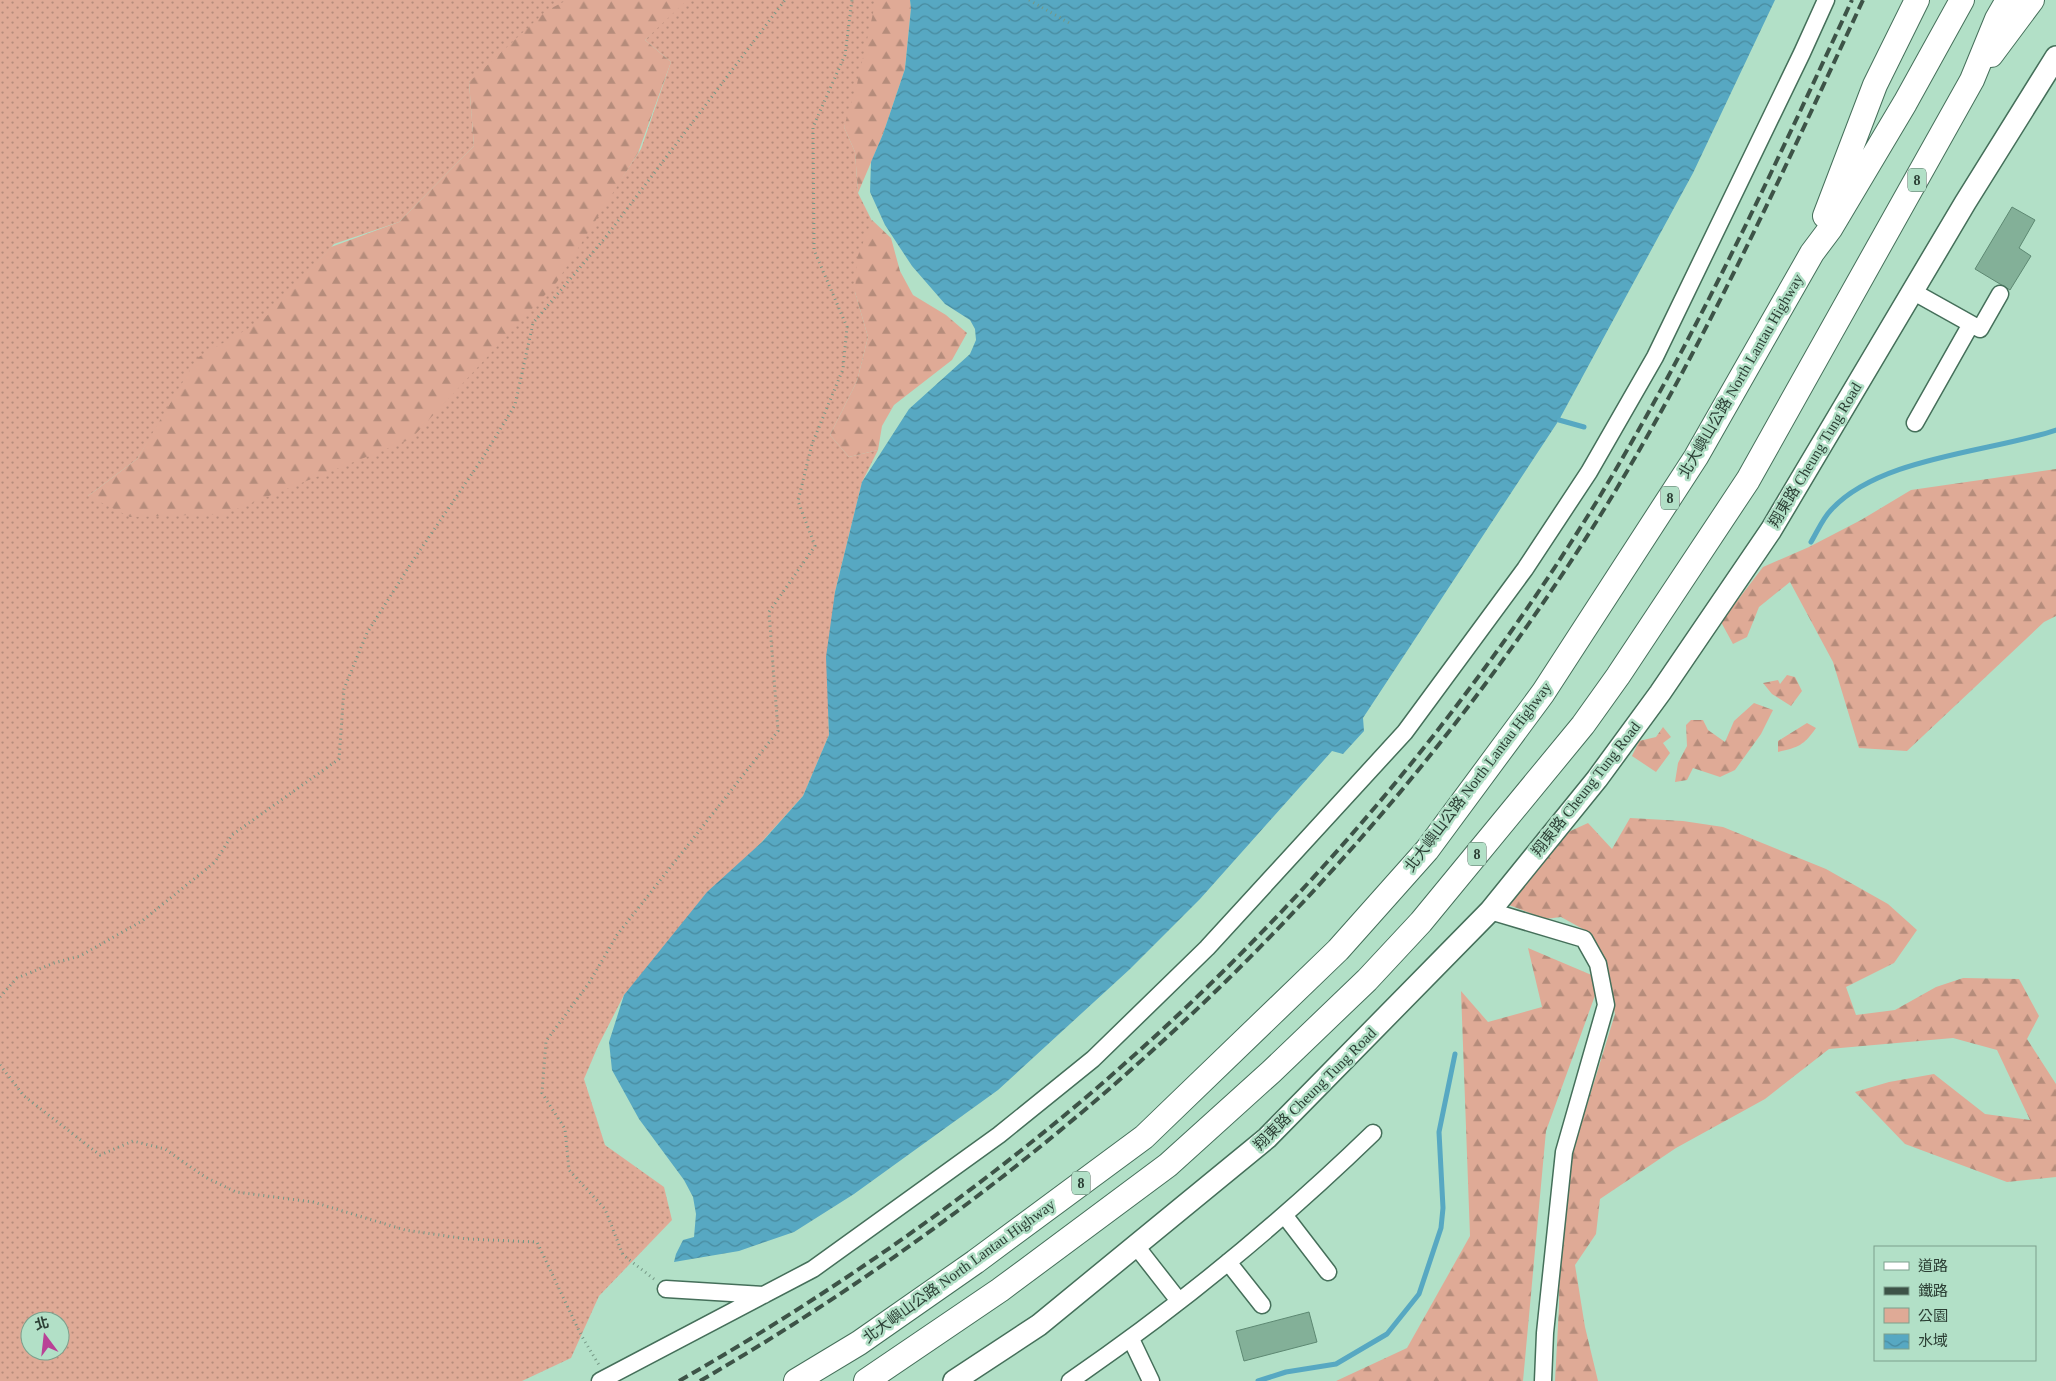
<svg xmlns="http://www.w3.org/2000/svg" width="2056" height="1381" font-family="'Times New Roman','Noto Sans TC',serif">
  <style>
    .green { fill: url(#green-dots); fill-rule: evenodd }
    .forest { fill: url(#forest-firs) }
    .water { fill: url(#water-waves) }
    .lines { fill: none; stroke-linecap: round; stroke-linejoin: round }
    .stream { stroke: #57a8c2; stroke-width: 5 }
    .building { fill: #83b098; stroke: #5d8872 }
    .minor-casing { stroke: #456f5a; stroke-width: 19 }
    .major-casing { stroke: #456f5a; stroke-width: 24 }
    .highway-casing { stroke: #456f5a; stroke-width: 26 }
    .path { stroke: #769886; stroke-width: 3; stroke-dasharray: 1 4; stroke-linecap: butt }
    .minor { stroke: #fff; stroke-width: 16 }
    .major { stroke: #fff; stroke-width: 21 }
    .highway { stroke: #fff; stroke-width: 24 }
    .rail { stroke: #3d5347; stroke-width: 4; stroke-dasharray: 10 5; stroke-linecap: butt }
    .labels { text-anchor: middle; stroke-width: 5; stroke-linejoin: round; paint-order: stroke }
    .shield { fill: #b2e0c7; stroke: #546f61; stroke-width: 1 }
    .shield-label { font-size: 14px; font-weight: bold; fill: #2c3f35 }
    .street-label { font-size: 15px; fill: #2c3f35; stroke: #b2e0c7 }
  </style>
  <defs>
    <pattern id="green-dots" width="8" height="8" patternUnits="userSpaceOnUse" patternTransform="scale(1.25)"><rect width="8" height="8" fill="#dfaa96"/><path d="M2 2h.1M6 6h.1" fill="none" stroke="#b58c7b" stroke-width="1.8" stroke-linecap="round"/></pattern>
    <pattern id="forest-firs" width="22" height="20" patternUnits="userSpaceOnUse" patternTransform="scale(1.25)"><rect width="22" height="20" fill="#dfaa96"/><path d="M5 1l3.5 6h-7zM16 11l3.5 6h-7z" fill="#b58c7b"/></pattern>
    <pattern id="water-waves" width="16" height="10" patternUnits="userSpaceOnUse" patternTransform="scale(1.25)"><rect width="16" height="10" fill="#57a8c2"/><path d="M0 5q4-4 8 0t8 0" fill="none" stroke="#488a9e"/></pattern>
  </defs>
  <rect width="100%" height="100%" fill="#b2e0c7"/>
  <path class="green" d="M 0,0 L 579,0 L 469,82 L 474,146 L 399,222 L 334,244 L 267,318 L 166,413 L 137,459 L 88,496 L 553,282 L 641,149 L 671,62 L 645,40 L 682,0 L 879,0 L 862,84 L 844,127 L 855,152 L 858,193 L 880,237 L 855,292 L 868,337 L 857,381 L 830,435 L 849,457 L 878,450 L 862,482 L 835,592 L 828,699 L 829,735 L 803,796 L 624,995 L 598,1046 L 584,1079 L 605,1145 L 664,1187 L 672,1220 L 599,1296 L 571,1358 L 522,1381 L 0,1381 ZM 30,1321 L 60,1321 L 60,1351 L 30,1351 Z"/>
  <path class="forest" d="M 567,0 L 687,0 L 645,40 L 671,62 L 638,153 L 557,282 L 411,439 L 224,514 L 130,517 L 88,496 L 137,459 L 197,358 L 263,320 L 331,247 L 399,222 L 474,146 L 469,82 L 546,11 Z
    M 876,0 L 910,0 L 911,8 L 905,69 L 883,134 L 858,193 L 855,152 L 844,127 L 857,84 Z
    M 872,220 L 891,238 L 900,271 L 913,295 L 946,315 L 967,333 L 952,360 L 894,405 L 882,426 L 878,450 L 849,457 L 830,435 L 857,381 L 868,337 L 855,292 L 857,258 Z
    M 2056,469 L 2056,616 L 2044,622 L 1907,751 L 1859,748 L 1833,662 L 1790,582 L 1759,607 L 1747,637 L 1733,644 L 1721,622 L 1763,567 L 1809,547 L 1861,520 L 1911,490 Z
    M 1787,675 L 1795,677 L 1802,691 L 1791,706 L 1772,694 L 1763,683 L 1778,680 L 1780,684 Z
    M 1754,703 L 1773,710 L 1761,734 L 1735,770 L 1720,777 L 1693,768 L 1687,780 L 1675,782 L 1678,763 L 1687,746 L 1686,725 L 1691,720 L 1703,720 L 1708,730 L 1725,742 L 1734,721 Z
    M 1807,723 L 1816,728 C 1803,746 1799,747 1778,752 L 1778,741 Z
    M 1663,727 L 1671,737 L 1663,743 L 1670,753 L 1656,772 L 1632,756 L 1639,741 L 1656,737 Z
    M 1630,818 L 1683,821 L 1723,827 L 1826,869 L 1888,904 L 1917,930 L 1894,963 L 1846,987 L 1856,1015 L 1895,1010 L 1936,987 L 1963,978 L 2019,979 L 2039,1016 L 2027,1039 L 2056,1084 L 2056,1177 L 2007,1182 L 1905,1144 L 1855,1092 L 1889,1082 L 1934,1074 L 1985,1114 L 2030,1120 L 1997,1050 L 1953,1038 L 1829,1049 L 1765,1099 L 1676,1148 L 1600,1199 L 1596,1234 L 1575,1265 L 1585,1327 L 1598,1381 L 1555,1381 L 1559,1306 L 1560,1193 L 1615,1014 L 1606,969 L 1592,934 L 1561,917 L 1545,919 L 1509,905 L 1564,834 L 1588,823 L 1612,849 Z
    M 1528,948 L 1601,979 L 1546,1131 L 1523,1381 L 1336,1381 L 1407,1348 L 1470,1236 L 1461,991 L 1488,1022 L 1542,1007 Z"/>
  <path class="water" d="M 910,0 L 1775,0 L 1693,173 L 1559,420 L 1363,718 L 1364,731 L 1343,754 L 1332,751 L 1200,899 L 1130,969 L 998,1090 L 854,1194 L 794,1232 L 739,1251 L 674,1262 L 676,1254 L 683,1240 L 694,1237 L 696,1214 L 693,1197 L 684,1180 L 639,1119 L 612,1070 L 609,1042 L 624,995 L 707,892 L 762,842 L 803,796 L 829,735 L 826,657 L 835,592 L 862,482 L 909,409 L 970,354 L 976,340 L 975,329 L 970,320 L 945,304 L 912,266 L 885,225 L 870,192 L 871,162 L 883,134 L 905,69 L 911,8 Z"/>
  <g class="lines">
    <path class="stream" d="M 1559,420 L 1584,427
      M 1811,542 C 1817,532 1823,518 1831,510 C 1879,457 1991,452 2056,430
      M 1258,1381 L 1286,1372 L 1336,1364 L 1387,1334 L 1419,1294 L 1441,1228 L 1443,1208 L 1439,1132 L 1455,1054"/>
  </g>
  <path class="building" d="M 2012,207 L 2035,220 L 2019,248 L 2031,256 L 2010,290 L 1975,269 Z
    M 1309,1312 L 1317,1342 L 1244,1361 L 1236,1331 Z"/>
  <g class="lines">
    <defs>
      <path id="minor" d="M 1912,291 L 1980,329 L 2000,294
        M 1915,423 L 1971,324
        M 1490,911 L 1584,939 L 1598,964 L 1606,1005 L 1564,1152 L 1545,1333 L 1543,1381
        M 1285,1216 L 1328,1272
        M 1136,1246 L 1179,1301
        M 1228,1262 L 1262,1305
        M 666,1289 L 764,1295
        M 1131,1339 L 1151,1381
        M 600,1381 L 813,1269 L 999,1135 L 1093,1059 L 1207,948 L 1405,732 L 1525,569 L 1589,472 L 1655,357 L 1802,53 L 1826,0
        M 1070,1381 C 1178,1307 1279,1224 1373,1133"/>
      <path id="major" d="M 954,1381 L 1039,1325 L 1267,1138 L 1490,911 L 1597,779 L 1660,693 L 1771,530 L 1965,203 L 2056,57"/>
      <path id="highway" d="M 1991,55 L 2032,0
        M 1825,216 L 1875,85 L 1917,0
        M 796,1381 L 859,1343 L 975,1262 L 1144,1137 L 1338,950 L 1427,850 L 1543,693 L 1696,457 L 1812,253 L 1830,229 L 1905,103 L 1962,0
        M 866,1381 L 1000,1290 L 1168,1165 L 1271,1072 L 1367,980 L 1421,922 L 1583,725 L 1618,676 L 1748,480 L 1972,80 L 1997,19 L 2008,0"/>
    </defs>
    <use href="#minor" class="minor-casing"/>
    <use href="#major" class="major-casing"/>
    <use href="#highway" class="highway-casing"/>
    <path class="path" d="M 1029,0 L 1071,24
      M 0,997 L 17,978 L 54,963 L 80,956 L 142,921 L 215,862 L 232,835 L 339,759 L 344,689 L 367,633 L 412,562 L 482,459 L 515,405 L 533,323 L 605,238 L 785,0
      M 0,1065 L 24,1096 L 100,1155 L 133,1141 L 165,1149 L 205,1177 L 236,1192 L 313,1202 L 405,1230 L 467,1239 L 537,1242 L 581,1335 L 599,1365
      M 654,1279 L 623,1255 L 605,1209 L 569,1170 L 565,1129 L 542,1093 L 546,1041 L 589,983 L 617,935 L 778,731 L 769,612 L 815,546 L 798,501 L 812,444 L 843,369 L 847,327 L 814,250 L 813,127 L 845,55 L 852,0"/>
    <use href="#minor" class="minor"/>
    <use href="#major" class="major"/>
    <use href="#highway" class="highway"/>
    <path class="rail" d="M 679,1381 C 789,1318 895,1248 996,1170 C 1233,988 1444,752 1600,496 C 1696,337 1774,168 1852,0
      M 700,1381 C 1070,1166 1383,868 1608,503 C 1706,342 1784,170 1863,0"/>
  </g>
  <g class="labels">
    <g class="shield">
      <rect x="1908" y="168.5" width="18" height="23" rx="4"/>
      <rect x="1661" y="486.5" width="18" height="23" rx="4"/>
      <rect x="1468" y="842.5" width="18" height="23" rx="4"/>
      <rect x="1072" y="1171.5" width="18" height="23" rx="4"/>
    </g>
    <g class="shield-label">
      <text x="1917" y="185">8</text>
      <text x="1670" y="503">8</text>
      <text x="1477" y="859">8</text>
      <text x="1081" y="1188">8</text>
    </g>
    <g class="street-label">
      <text transform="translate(1741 376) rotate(-60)" y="5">北大嶼山公路 North Lantau Highway</text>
      <text transform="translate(1815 455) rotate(-59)" y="5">翔東路 Cheung Tung Road</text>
      <text transform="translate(1478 777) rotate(-53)" y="5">北大嶼山公路 North Lantau Highway</text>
      <text transform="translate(1586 789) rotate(-52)" y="5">翔東路 Cheung Tung Road</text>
      <text transform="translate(1315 1089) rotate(-45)" y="5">翔東路 Cheung Tung Road</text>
      <text transform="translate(959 1271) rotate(-36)" y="5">北大嶼山公路 North Lantau Highway</text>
    </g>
  </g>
  <rect x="1874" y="1246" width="162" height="115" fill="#b2e0c7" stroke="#7ca08d"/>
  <rect x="1884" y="1262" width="25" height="8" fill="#ffffff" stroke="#7ca08d"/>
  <text x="1918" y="1271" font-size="15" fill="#2c3f35">道路</text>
  <rect x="1884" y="1287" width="25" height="8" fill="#3d5347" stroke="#7ca08d"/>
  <text x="1918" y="1296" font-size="15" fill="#2c3f35">鐵路</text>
  <rect x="1884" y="1308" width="25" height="15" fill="#dfaa96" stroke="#7ca08d"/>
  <text x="1918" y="1321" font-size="15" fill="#2c3f35">公園</text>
  <rect x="1884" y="1334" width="25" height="15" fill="url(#water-waves)" stroke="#7ca08d"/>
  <text x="1918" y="1346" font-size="15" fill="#2c3f35">水域</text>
  <g transform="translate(45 1336) rotate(345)"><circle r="24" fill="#b2e0c7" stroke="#7ca08d"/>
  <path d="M0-4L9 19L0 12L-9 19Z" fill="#b94196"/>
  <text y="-8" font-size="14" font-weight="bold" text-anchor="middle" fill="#2c3f35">北</text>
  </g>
</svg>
